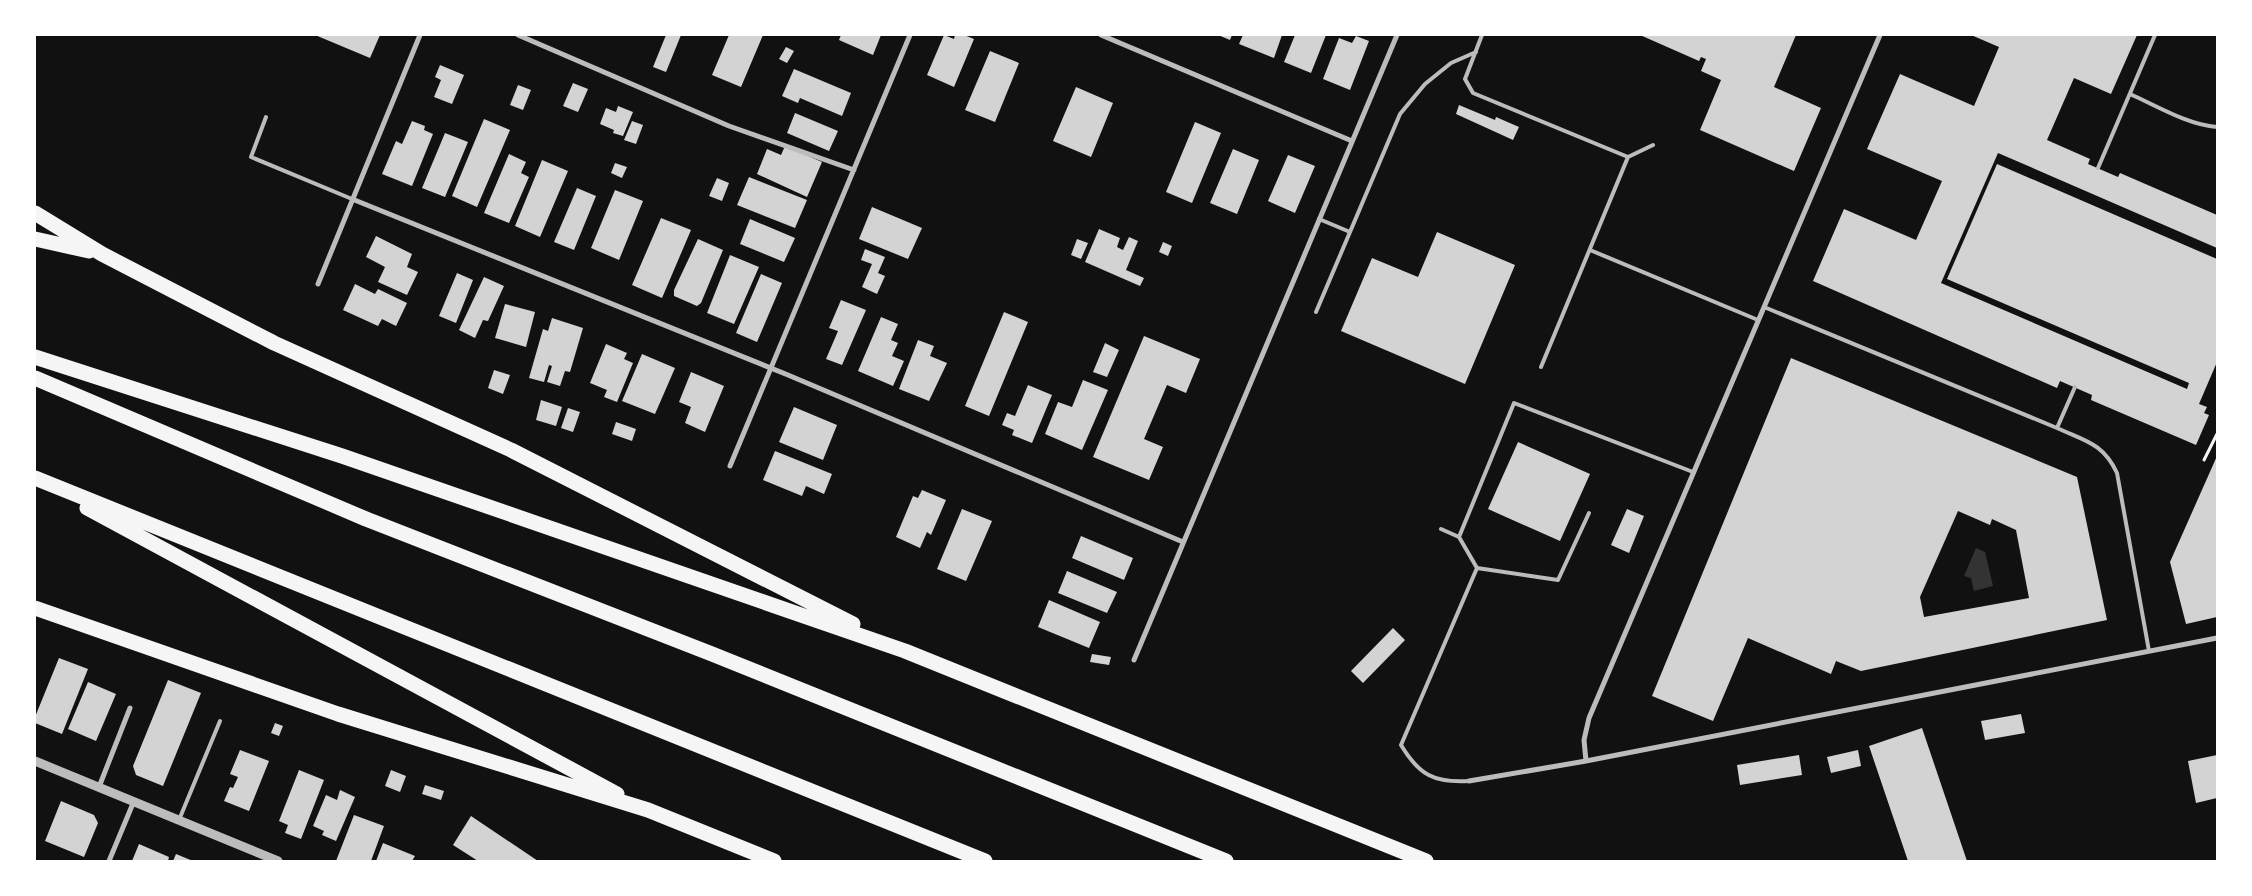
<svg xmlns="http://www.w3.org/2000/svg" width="2252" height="896" font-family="'Roboto Condensed',sans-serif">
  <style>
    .water { fill: #333 }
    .building { fill: #d3d3d3; fill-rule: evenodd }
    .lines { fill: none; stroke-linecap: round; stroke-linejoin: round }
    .path { stroke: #f5f5f5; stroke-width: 3 }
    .service { stroke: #bcbcbc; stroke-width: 4 }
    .minor { stroke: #bcbcbc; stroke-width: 5 }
    .tertiary { stroke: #bcbcbc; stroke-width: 9 }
    .motorway { stroke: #f5f5f5; stroke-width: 15 }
  </style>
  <rect width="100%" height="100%" fill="#111"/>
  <path class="water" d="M 1976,548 L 1985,552 L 1993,586 L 1974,591 L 1971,578 L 1964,576 Z"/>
  <path class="building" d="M 315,35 L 380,35 L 370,58 Z
    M 666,35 L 681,35 L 666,72 L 653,67 Z
    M 729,35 L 763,35 L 741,87 L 712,75 Z
    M 841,35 L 881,35 L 873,55 L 839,40 Z
    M 944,35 L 954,39 L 955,35 L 964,35 L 974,39 L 954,87 L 927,75 Z
    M 1218,35 L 1232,35 L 1230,40 Z
    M 1243,35 L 1282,35 L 1274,58 L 1239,44 Z
    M 1295,35 L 1326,35 L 1311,73 L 1284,62 Z
    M 1640,35 L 1796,35 L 1774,87 L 1821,108 L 1794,171 L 1700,130 L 1721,80 L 1701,71 L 1706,59 L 1701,57 L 1699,61 Z
    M 1971,35 L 2137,35 L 2111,94 L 2074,78 L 2047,140 L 2090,159 L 2088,164 L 2118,177 L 2120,173 L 2217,215 L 2217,248 L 1998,153 L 1941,283 L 2187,389 L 2189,383 L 1947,279 L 1997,164 L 2217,259 L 2217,362 L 2199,404 L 2207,407 L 2204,413 L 2209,415 L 2196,445 L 2091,400 L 2092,395 L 2060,381 L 2057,388 L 1813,281 L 1844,209 L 1916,240 L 1942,181 L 1867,149 L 1900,74 L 1974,106 L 1999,47 Z
    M 1356,36 L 1369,41 L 1350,90 L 1323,79 L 1339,38 L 1352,43 Z
    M 786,47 L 794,51 L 787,63 L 779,59 Z
    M 990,51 L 1019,63 L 995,122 L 965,110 Z
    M 440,65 L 464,75 L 452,104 L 434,97 L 441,80 L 435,77 Z
    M 794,69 L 851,93 L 842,116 L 800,98 L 798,103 L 782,96 Z
    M 573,83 L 588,89 L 578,112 L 563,106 Z
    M 518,85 L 531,90 L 523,110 L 510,105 Z
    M 1076,87 L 1113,103 L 1091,157 L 1053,141 Z
    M 1459,105 L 1495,120 L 1496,117 L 1519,127 L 1513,140 L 1456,114 Z
    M 618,106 L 633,112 L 623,136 L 613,133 L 614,130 L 600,124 L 606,108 L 616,112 Z
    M 795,113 L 838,131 L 829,151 L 787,133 Z
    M 484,119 L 510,130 L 477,207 L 452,196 Z
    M 412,121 L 425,126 L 424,130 L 433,134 L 412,186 L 382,174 L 396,141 L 402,144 Z
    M 632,121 L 643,125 L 636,144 L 624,140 Z
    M 1195,122 L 1221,133 L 1192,203 L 1166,192 Z
    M 445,133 L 468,142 L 445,197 L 422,188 Z
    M 785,146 L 822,162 L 807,197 L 757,174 L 767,149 L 781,155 Z
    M 1233,149 L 1259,160 L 1237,214 L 1210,203 Z
    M 509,154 L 526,162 L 521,173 L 529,177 L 509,223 L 484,213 Z
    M 1288,155 L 1315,166 L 1295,213 L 1268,201 Z
    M 542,160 L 568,171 L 540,237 L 515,226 Z
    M 615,163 L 627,167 L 622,178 L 611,173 Z
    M 749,177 L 807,200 L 795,228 L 737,205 Z
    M 717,178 L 729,183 L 722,201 L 709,196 Z
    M 577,188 L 596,196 L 574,250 L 554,242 Z
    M 615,190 L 643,201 L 619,260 L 591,248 Z
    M 872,207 L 922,228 L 908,259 L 859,239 Z
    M 661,218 L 691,230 L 662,298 L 632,285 Z
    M 750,219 L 795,238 L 784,262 L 740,244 Z
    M 1099,229 L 1120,238 L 1117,247 L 1123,250 L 1129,237 L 1138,241 L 1126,270 L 1144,278 L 1140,286 L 1085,262 Z
    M 1437,232 L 1515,265 L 1465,384 L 1341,331 L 1372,258 L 1418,277 Z
    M 376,236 L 412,254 L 407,267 L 418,272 L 407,295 L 378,282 L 385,267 L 366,257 Z
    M 698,239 L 723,250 L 701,303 L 697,306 L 674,296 L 674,290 Z
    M 1077,239 L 1088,243 L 1081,259 L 1071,255 Z
    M 1163,242 L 1172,246 L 1168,256 L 1159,252 Z
    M 865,249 L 885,257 L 878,273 L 885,276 L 877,294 L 862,287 L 872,264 L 861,260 Z
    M 730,255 L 759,267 L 734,324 L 707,313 Z
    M 457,273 L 473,280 L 456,323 L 439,316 Z
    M 761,274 L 782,283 L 757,342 L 736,333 Z
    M 484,277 L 504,286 L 488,321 L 483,320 L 475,338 L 459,330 Z
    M 355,284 L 375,294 L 378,289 L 407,303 L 396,326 L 382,319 L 378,326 L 343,310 Z
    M 841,300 L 866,310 L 842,365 L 826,359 L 838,331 L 829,328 Z
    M 505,304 L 535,312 L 526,347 L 495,338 Z
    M 1004,312 L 1028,322 L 989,416 L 965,406 Z
    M 881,317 L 898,324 L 891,340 L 898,343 L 892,356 L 904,361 L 893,386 L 858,371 Z
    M 552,318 L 583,328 L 570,372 L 565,371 L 560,386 L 547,382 L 552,366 L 549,365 L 544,382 L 529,378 L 543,329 L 548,331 Z
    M 1144,336 L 1200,359 L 1186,393 L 1167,385 L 1144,439 L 1163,447 L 1149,480 L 1093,457 Z
    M 918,340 L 934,346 L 930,356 L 947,363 L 929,401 L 899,389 Z
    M 1105,343 L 1119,350 L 1107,377 L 1093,372 Z
    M 606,344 L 627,353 L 624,359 L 633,363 L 617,402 L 604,397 L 607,390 L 590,383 Z
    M 642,354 L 675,368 L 655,414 L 622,401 Z
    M 1791,358 L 2077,477 L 2107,620 L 1861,671 L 1836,661 L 1831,674 L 1748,638 L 1713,721 L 1652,696 ZM 1958,511 L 1990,525 L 1992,519 L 2016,530 L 2029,598 L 1924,617 L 1920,597 Z
    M 494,370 L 510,375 L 503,394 L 488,388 Z
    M 691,372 L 724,386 L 705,432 L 685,423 L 691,407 L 679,402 Z
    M 1083,380 L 1108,390 L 1082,450 L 1045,434 L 1058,402 L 1072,407 Z
    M 1028,385 L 1052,395 L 1032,443 L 1012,435 L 1014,430 L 1002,425 L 1007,413 L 1015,416 Z
    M 541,400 L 562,407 L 556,426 L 536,420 Z
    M 794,407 L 837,425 L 823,460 L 779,442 Z
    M 568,408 L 580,412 L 573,432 L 561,428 Z
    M 616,422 L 636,429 L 632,441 L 612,434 Z
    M 1518,442 L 1590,474 L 1560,541 L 1488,509 Z
    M 775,451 L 832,474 L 824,494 L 806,486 L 802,496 L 763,480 Z
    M 2217,456 L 2217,617 L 2186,624 L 2170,562 Z
    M 922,490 L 946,500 L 931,535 L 927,532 L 920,548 L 896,537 L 913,496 L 918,498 Z
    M 962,509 L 992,521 L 966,581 L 937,569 Z
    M 1627,509 L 1644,516 L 1629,553 L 1611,545 Z
    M 1081,536 L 1133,558 L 1124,580 L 1072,558 Z
    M 1067,571 L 1117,592 L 1107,613 L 1058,593 Z
    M 1049,600 L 1100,622 L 1089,648 L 1038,627 Z
    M 1393,628 L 1405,640 L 1363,683 L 1351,671 Z
    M 1092,654 L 1111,657 L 1109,665 L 1090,662 Z
    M 59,658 L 88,669 L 62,734 L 35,723 L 35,717 Z
    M 168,680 L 201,693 L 163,786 L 136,775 L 133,766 Z
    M 88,682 L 116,694 L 96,741 L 68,729 Z
    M 2021,714 L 2025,733 L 1985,740 L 1981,721 Z
    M 275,723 L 283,726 L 279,736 L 271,733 Z
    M 1922,728 L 1967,861 L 1908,861 L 1869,746 Z
    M 240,750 L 269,761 L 249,811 L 224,801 L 230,787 L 233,788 L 238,777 L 230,774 Z
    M 1858,750 L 1861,766 L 1831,773 L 1827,757 Z
    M 1799,755 L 1802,775 L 1740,785 L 1737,765 Z
    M 2217,755 L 2217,798 L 2196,803 L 2188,761 Z
    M 299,770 L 324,780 L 301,839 L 285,833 L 288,825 L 279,821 Z
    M 391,770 L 406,776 L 400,792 L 385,786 Z
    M 425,785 L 444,791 L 441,800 L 422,794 Z
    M 340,790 L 355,797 L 336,841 L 322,835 L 324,831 L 313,826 L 326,795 L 337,800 Z
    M 61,801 L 94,815 L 98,823 L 84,857 L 45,841 Z
    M 354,815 L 384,826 L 371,861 L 336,861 Z
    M 471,816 L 538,861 L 478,861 L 453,845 Z
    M 383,843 L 415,856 L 412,861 L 376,861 Z
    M 139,844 L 169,857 L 168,861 L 132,861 Z
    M 176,854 L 193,861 L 173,861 Z"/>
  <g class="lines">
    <path class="path" d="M 2204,460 L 2217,434"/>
    <path class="service" d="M 1482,35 L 1465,79 L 1473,93 L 1628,157
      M 2130,94 C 2157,106 2188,125 2217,127
      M 266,117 L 251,157 L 352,199
      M 2098,168 L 2155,35
      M 1319,219 L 1350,232 L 1400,114 L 1425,84 L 1451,63 L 1476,52
      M 1590,250 L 1758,320
      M 1764,307 L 2057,428 C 2085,441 2103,443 2117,473 L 2149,651
      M 1316,312 L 1350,232
      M 1541,367 L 1628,157 L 1653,145
      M 2057,428 L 2075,387
      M 1441,529 L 1459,537
      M 1477,568 L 1459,537 L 1514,403 L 1693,472
      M 1469,781 C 1434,783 1419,775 1401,745 L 1477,568 L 1558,580 L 1589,513
      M 179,820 L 220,721"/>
    <path class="minor" d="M 518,35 L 729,126 L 854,170
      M 1101,35 L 1352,141
      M 352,199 L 788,375 L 1183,542
      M 318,284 L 420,35
      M 730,466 L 910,35
      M 1134,660 L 1397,35
      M 1586,761 L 1584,740 L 1589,718 L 1880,35
      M 1469,781 L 1586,761 L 2217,638
      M 99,787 L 130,708
      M 109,861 L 134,801"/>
    <path class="tertiary" d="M 35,761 L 278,861"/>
    <path class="motorway" d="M 35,213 L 102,254 L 274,343 L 511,450 L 853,624
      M 35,239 L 89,251
      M 35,357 L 342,456 L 905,651 L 1426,861
      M 35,378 L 366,519 L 712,654 L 1226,861
      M 35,478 L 985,861
      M 87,508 L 617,794
      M 35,608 L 338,714 L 648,810 L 774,861"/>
  </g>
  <rect width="2252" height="896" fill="none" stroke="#ffffff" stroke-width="72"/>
</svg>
